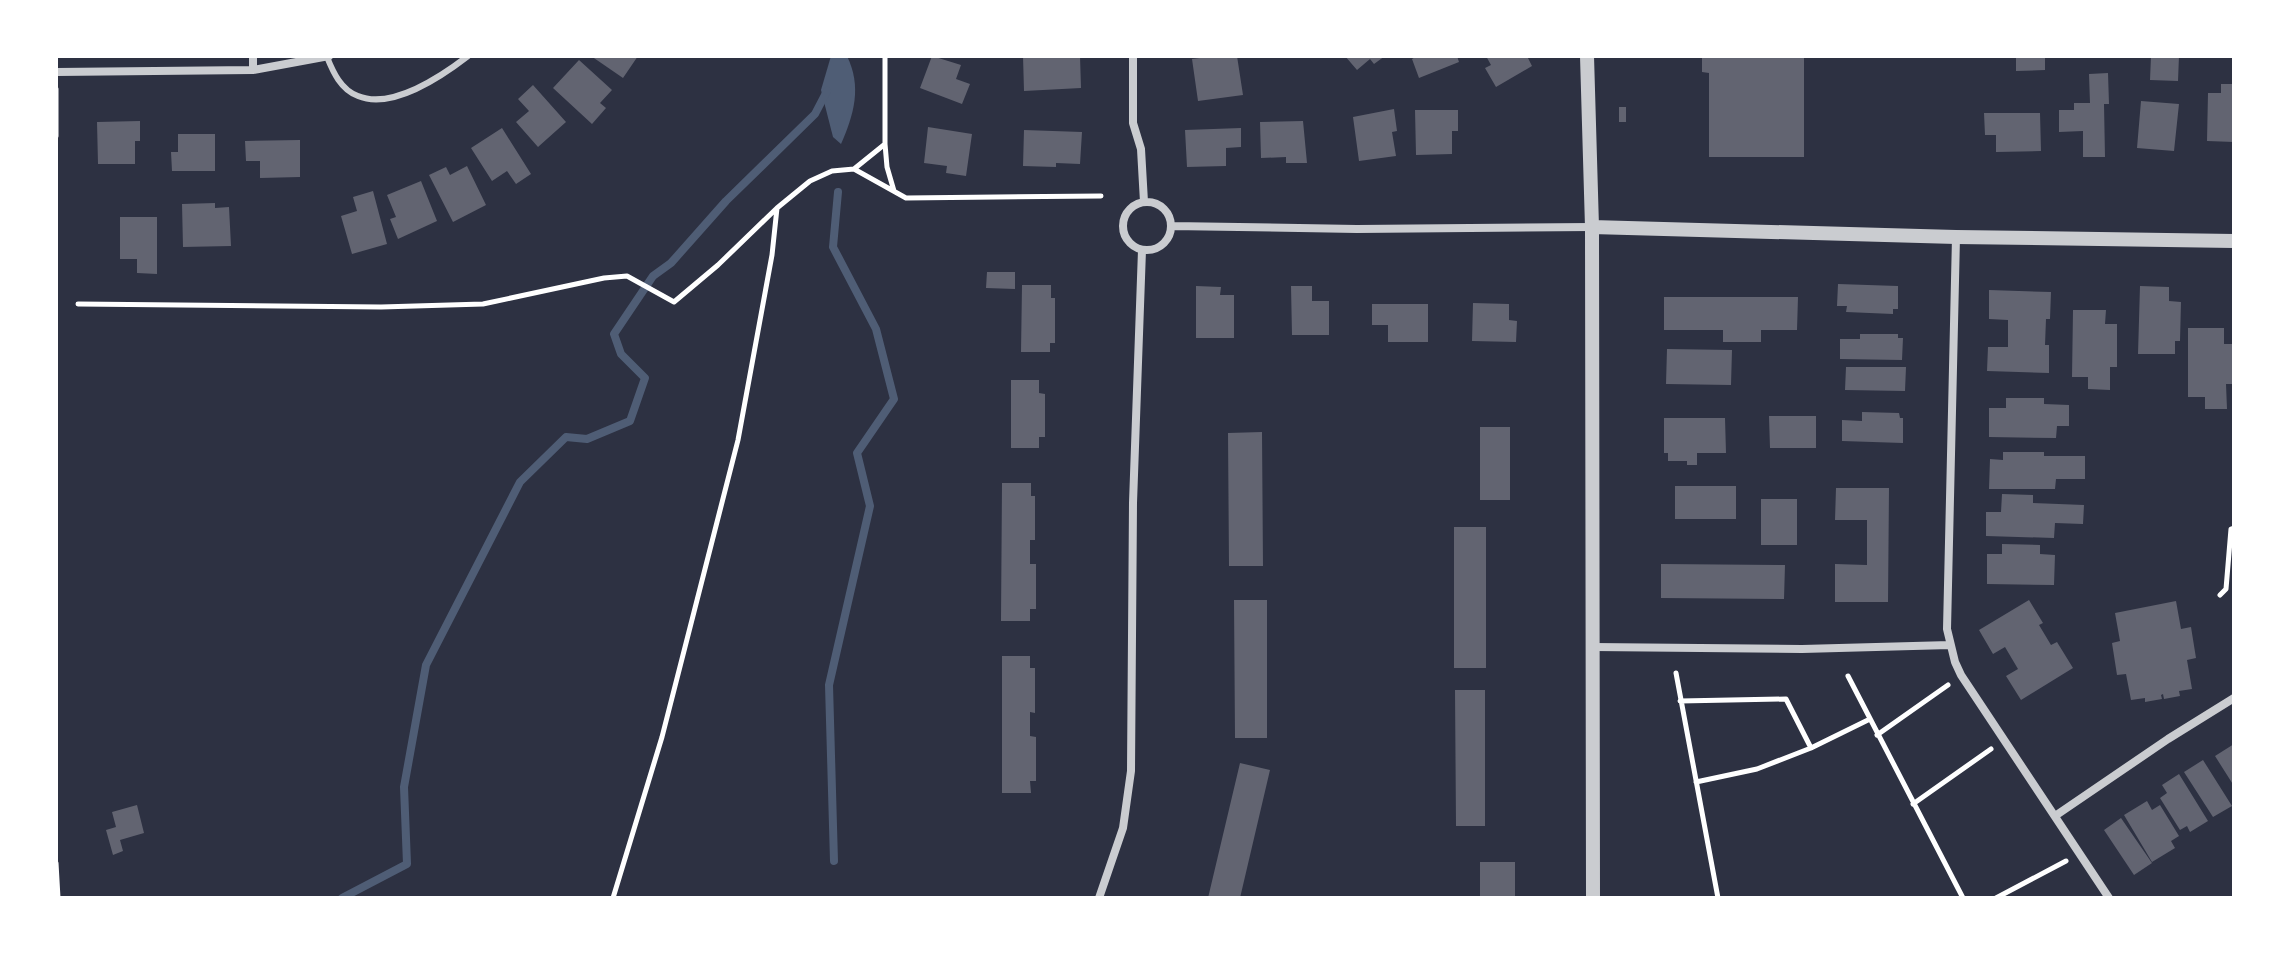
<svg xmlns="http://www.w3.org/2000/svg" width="2290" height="954" font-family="Cabin,sans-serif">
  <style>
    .water { fill: #4f5d75 }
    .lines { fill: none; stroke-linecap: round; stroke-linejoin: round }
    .stream { stroke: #4f5d75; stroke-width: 8 }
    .building { fill: #626471 }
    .path { stroke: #fff; stroke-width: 5 }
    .service { stroke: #caccd0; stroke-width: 6 }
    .minor { stroke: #caccd0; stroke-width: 8 }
    .tertiary { stroke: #caccd0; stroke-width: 14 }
  </style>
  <rect width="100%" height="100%" fill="#2d3142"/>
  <path class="water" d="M 831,56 L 847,56 C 862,87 854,114 841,144 L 833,137 L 821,90 Z"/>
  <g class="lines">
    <path class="stream" d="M 834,861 L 829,685 L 870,506 L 857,453 L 894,399 L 876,329 L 833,247 L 838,192
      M 342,898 L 407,864 L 404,787 L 426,665 L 520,482 L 566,437 L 587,439 L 630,421 L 645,378 L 621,354 L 614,334 L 653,276 L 671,263 L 726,201 L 815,114 L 827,91"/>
  </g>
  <path class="building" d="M 591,56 L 638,56 L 623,78 Z
    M 932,56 L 961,65 L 956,79 L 970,84 L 962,104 L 920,88 Z
    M 1023,56 L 1080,56 L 1081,88 L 1024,91 Z
    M 1215,56 L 1237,56 L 1243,95 L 1198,101 L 1192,59 Z
    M 1345,56 L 1385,56 L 1374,64 L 1370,59 L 1357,70 Z
    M 1417,56 L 1457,56 L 1459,62 L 1419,78 L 1412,59 Z
    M 1486,56 L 1527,56 L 1532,66 L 1496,87 L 1485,68 L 1491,65 Z
    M 1702,56 L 1804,56 L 1804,157 L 1709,157 L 1709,73 L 1702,72 Z
    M 2016,56 L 2045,56 L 2045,70 L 2016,71 Z
    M 2151,56 L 2179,56 L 2178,81 L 2150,80 Z
    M 579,60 L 612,90 L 600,103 L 606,108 L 592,124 L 553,88 Z
    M 2108,73 L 2109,104 L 2104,104 L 2105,157 L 2083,157 L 2083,131 L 2059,132 L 2059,110 L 2074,110 L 2074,103 L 2090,103 L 2089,74 Z
    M 2221,84 L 2234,84 L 2234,142 L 2207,141 L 2208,93 L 2221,93 Z
    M 533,85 L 566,122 L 538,147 L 516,122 L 529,111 L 518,99 Z
    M 2141,101 L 2179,104 L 2174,151 L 2137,148 Z
    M 1619,107 L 1626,107 L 1626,122 L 1619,122 Z
    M 1394,109 L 1397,131 L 1392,132 L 1396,156 L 1359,161 L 1353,117 Z
    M 1415,110 L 1458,110 L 1458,131 L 1452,131 L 1452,154 L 1416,155 Z
    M 1984,113 L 2040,113 L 2041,151 L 1996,152 L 1996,135 L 1985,135 Z
    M 140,121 L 140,141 L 135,141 L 135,164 L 98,164 L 97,122 Z
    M 1303,121 L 1307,163 L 1286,163 L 1286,157 L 1261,158 L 1260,122 Z
    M 928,127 L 972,134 L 966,176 L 946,173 L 947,166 L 924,163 Z
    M 502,128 L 531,174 L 516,184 L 507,171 L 492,181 L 471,148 Z
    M 1241,128 L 1241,147 L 1226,148 L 1226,166 L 1187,167 L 1185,130 Z
    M 1024,130 L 1082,132 L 1080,164 L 1056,163 L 1056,167 L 1023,166 Z
    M 178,134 L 215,134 L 215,171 L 172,171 L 171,152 L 178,152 Z
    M 300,140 L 300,177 L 260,178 L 260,161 L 246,161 L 245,141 Z
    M 467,166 L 486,205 L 453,222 L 429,175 L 446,167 L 450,175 Z
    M 421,181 L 437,221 L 398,239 L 390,219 L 396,217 L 387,195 Z
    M 373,191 L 387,244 L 352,254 L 341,216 L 357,211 L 353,197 Z
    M 215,203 L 215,208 L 229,207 L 231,246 L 183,247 L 182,204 Z
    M 120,217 L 157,217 L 157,274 L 137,273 L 137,259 L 120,259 Z
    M 987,272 L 1015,272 L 1015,289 L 986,288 Z
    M 1838,284 L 1898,286 L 1898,309 L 1893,309 L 1893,314 L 1846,312 L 1847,306 L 1837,306 Z
    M 1022,285 L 1051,285 L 1051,298 L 1055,298 L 1055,343 L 1050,343 L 1050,352 L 1021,352 Z
    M 1196,286 L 1221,287 L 1220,295 L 1234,295 L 1234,338 L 1196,338 Z
    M 1291,286 L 1312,286 L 1312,301 L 1329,301 L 1329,335 L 1292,335 Z
    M 2140,286 L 2169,287 L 2169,301 L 2181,302 L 2180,341 L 2175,341 L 2175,354 L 2138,354 Z
    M 1989,290 L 2051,292 L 2050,319 L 2046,319 L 2045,345 L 2049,345 L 2049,373 L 1987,371 L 1988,347 L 2008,347 L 2008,320 L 1989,319 Z
    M 1664,297 L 1798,297 L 1797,330 L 1761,330 L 1761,342 L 1723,342 L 1723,330 L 1664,330 Z
    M 1473,303 L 1509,304 L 1509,320 L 1517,321 L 1516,342 L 1472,341 Z
    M 1372,304 L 1428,304 L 1428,342 L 1388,342 L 1388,325 L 1372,325 Z
    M 2073,310 L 2106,310 L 2105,324 L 2117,324 L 2117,367 L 2110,367 L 2110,390 L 2088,389 L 2088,377 L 2072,377 Z
    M 2188,328 L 2224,328 L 2224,344 L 2232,344 L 2232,384 L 2226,384 L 2227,409 L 2205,409 L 2205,397 L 2188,397 Z
    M 1860,334 L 1898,334 L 1898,338 L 1903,338 L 1902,360 L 1840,359 L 1840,339 L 1860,339 Z
    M 1667,349 L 1732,350 L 1731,385 L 1666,384 Z
    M 1846,367 L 1906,367 L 1905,391 L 1845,390 Z
    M 1011,380 L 1039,380 L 1039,393 L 1045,394 L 1045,437 L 1039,437 L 1039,448 L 1011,448 Z
    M 2006,398 L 2044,398 L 2044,404 L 2069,405 L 2069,426 L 2057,426 L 2056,438 L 1989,437 L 1989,408 L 2006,408 Z
    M 1862,412 L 1899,413 L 1900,418 L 1903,418 L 1903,443 L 1842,441 L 1842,420 L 1862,421 Z
    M 1769,416 L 1816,416 L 1816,448 L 1770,448 Z
    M 1664,418 L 1725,418 L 1726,453 L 1697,453 L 1697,465 L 1687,465 L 1687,461 L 1668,461 L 1668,453 L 1664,453 Z
    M 1480,427 L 1510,427 L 1510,500 L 1480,500 Z
    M 1262,432 L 1263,566 L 1229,566 L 1228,433 Z
    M 2003,452 L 2044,452 L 2044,456 L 2085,456 L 2085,479 L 2056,479 L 2055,489 L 1989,489 L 1990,459 L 2003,460 Z
    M 1002,483 L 1031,483 L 1031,496 L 1035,496 L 1035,540 L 1030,540 L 1030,564 L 1036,564 L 1036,609 L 1030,609 L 1030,621 L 1001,621 Z
    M 1675,486 L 1736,486 L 1736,519 L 1675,519 Z
    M 1836,488 L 1889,488 L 1888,602 L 1835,602 L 1835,564 L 1867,565 L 1867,520 L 1835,520 Z
    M 2002,494 L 2033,495 L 2033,503 L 2084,505 L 2083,524 L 2055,523 L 2054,538 L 1986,536 L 1986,512 L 2001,512 Z
    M 1761,499 L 1797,499 L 1797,545 L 1761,545 Z
    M 1454,527 L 1486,527 L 1486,668 L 1454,668 Z
    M 2002,544 L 2040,545 L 2040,554 L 2055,555 L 2054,585 L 1987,584 L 1987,554 L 2002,554 Z
    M 1661,564 L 1785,565 L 1784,599 L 1661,598 Z
    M 1234,600 L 1267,600 L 1267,738 L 1235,738 Z
    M 2029,600 L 2043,623 L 2039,625 L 2051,645 L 2057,642 L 2073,668 L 2021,700 L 2006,676 L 2018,669 L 2005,647 L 1993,654 L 1979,630 Z
    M 2176,601 L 2181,629 L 2191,627 L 2196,658 L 2187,660 L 2192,689 L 2179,691 L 2180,696 L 2164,699 L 2163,694 L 2161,695 L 2162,699 L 2145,702 L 2145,698 L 2131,700 L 2126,674 L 2117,675 L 2112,643 L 2120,641 L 2115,613 Z
    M 1002,656 L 1030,656 L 1030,668 L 1035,668 L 1035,713 L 1030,712 L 1030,736 L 1036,737 L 1036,781 L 1030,781 L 1031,793 L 1002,793 Z
    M 1455,690 L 1485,690 L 1485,826 L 1456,826 Z
    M 2234,744 L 2234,786 L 2215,756 Z
    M 2203,760 L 2232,806 L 2213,817 L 2184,772 Z
    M 1240,763 L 1270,770 L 1240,898 L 1208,898 Z
    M 2179,774 L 2208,821 L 2190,832 L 2187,826 L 2180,830 L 2160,798 L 2167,793 L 2162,785 Z
    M 2147,801 L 2152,810 L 2160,805 L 2179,836 L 2171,841 L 2175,848 L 2152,862 L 2124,815 Z
    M 137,805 L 144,833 L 120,840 L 123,851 L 113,855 L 106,830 L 116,827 L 112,812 Z
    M 2121,818 L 2152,863 L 2134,875 L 2104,830 Z
    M 1480,862 L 1515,862 L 1515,898 L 1480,898 Z"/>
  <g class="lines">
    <path class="path" d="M 56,136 L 56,89
      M 885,144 L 887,167 L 894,191
      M 854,169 L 885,144 L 885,56
      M 78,304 L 381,307 L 483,304 L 604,278 L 627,276 L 674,302 L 718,265 L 777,208
      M 2220,595 L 2226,589 L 2231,529 L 2234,528
      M 1676,673 L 1718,898
      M 1848,676 L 1963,898
      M 1680,701 L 1786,699 L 1811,748
      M 1877,735 L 1948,685
      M 1696,782 L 1757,769 L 1811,748 L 1868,720
      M 1913,804 L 1991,749
      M 56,863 L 58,898
      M 613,898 L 662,737 L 738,440 L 772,255 L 777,208 L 810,181 L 832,171 L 854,169 L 906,198 L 1101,196
      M 1996,898 L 2066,861"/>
    <path class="service" d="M 327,57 C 333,72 341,90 358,96 C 392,110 442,76 468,56"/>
    <path class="minor" d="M 1133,56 L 1133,123 L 1141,149 L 1144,202
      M 253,70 L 253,56
      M 56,72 L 253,70 L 329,56
      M1123 226a24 24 0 1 1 48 0a24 24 0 1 1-48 0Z
      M 1172,226 L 1357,229 L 1592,227
      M 1956,237 L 1947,629 L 1955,662 L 1961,675 L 2109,898
      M 1593,647 L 1802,649 L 1950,645
      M 2055,816 L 2168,739 L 2234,698
      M 1099,898 L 1123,828 L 1131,771 L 1133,503 L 1142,250"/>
    <path class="tertiary" d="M 1587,56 L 1592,227 L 1593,898
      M 1592,227 L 1956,237 L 2234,241"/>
  </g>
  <rect width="2290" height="954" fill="none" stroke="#ffffff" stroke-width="116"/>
</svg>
